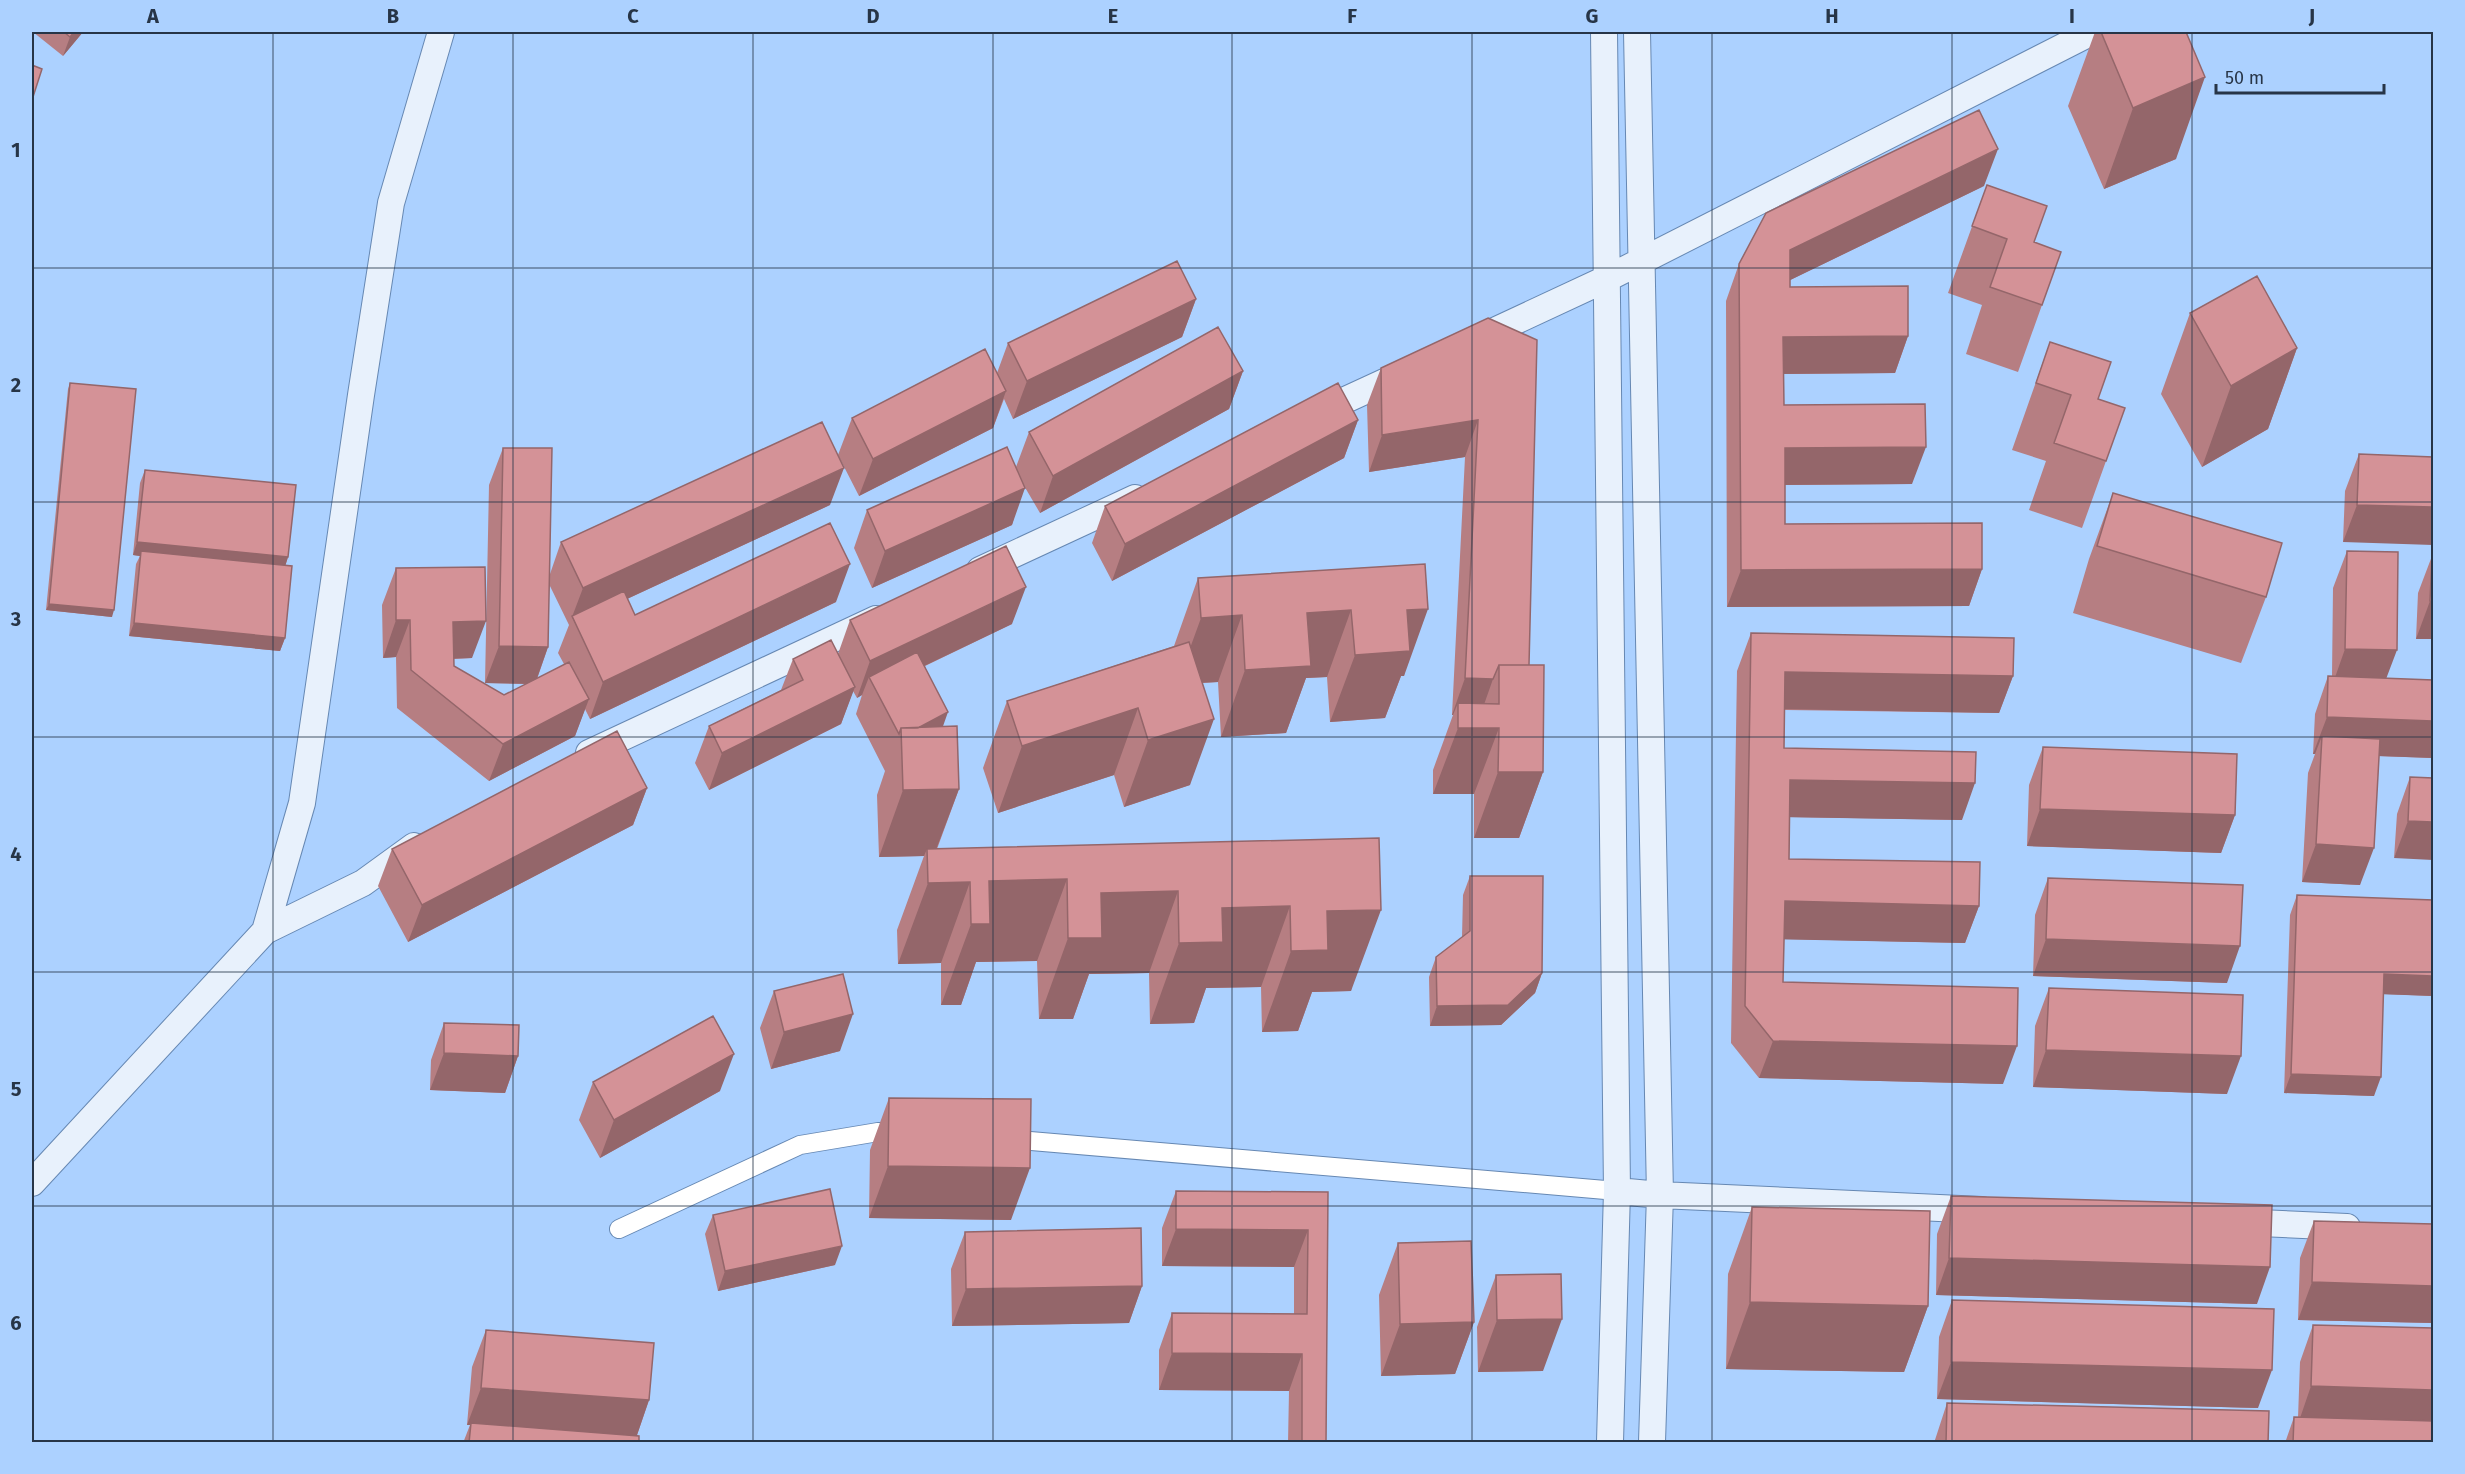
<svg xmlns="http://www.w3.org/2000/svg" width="2465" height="1474" font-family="'Fira Sans',sans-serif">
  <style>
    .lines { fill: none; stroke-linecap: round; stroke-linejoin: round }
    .street-casing { stroke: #6688b3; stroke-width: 20 }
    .secondary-casing { stroke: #6688b3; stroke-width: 28 }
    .street { stroke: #fff; stroke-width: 18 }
    .secondary { stroke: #e8f1fc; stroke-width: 26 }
    .wall { fill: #b67e82; fill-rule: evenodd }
    .shaded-wall { fill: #94666a }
    .building { fill: #d49297; stroke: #94666a; stroke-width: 1.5 }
    .grid { fill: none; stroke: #273547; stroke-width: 1.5; stroke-opacity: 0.55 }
    .neatline { fill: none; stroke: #273547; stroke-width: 2 }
    .grid-label { font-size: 20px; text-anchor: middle; font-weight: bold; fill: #273547 }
  </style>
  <rect width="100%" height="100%" fill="#acd1ff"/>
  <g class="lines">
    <defs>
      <path id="street" d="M 1007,1139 L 1617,1191
        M 619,1229 L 800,1145 L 878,1132 L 901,1133"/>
      <path id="secondary" d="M 1604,32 L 1617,1191 L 1610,1442
        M 1637,32 L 1660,1195 L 1652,1442
        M 1475,340 L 1608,278 L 2092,32
        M 1315,414 L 1404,373
        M 980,570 L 1135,498
        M 589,753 L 876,619
        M 265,931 L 302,803 L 361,395 L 391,203 L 441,32
        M 32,1183 L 265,931 L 363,883 L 414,846
        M 1617,1191 L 1660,1195 L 1982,1210
        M 2237,1222 L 2347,1227"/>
    </defs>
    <use href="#street" class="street-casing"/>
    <use href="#secondary" class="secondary-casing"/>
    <use href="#street" class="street"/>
    <use href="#secondary" class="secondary"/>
  </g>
  <path class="wall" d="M 33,32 L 83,32 L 63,56 Z
    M 2095,32 L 2186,32 L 2176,159 L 2104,189 L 2068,106 Z
    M 1987,185 L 2034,242 L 2042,305 L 2018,372 L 1966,354 L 1982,305 L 1948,293 Z
    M 1984,186 L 1790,280 L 1790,287 L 1908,336 L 1895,373 L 1783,374 L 1784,405 L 1912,484 L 1785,485 L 1785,524 L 1982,569 L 1969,606 L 1727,607 L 1726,301 L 1739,264 Z
    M 1196,299 L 1182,337 L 1013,419 L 1004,399 L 993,428 L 859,496 L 838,455 L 852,418 L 997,373 L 1008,343 Z
    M 2190,313 L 2297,348 L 2268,429 L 2202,467 L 2161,394 Z
    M 1488,318 L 1529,665 L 1543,772 L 1519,838 L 1474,838 L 1474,794 L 1433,794 L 1433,770 L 1453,715 L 1452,715 L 1465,457 L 1369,472 L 1367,405 L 1381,368 Z
    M 2050,342 L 2098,399 L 2106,461 L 2082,528 L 2029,510 L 2046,461 L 2012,450 Z
    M 1243,371 L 1229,409 L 1040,513 L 1023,484 L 1012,525 L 872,588 L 854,548 L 867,510 L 1016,467 L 1029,432 Z
    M 70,383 L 112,617 L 46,610 L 68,389 Z
    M 1358,420 L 1344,458 L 1112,581 L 1092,543 L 1105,506 Z
    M 503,448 L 550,574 L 561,542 L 830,505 L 627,599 L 635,615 L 836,602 L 590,719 L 585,709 L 575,736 L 489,781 L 397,708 L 396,657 L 383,658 L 382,605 L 396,568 L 472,658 L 454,659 L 454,666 L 504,695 L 526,684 L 485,683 L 489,485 ZM 549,584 L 569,625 L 558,653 L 564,664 L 537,679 L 548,647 Z
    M 2359,454 L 2433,457 L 2343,542 L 2345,491 Z
    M 145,470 L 288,557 L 285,566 L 285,638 L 280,651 L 129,636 L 136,564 L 140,556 L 133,555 L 140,483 Z
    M 2113,493 L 2266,597 L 2241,663 L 2073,613 L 2089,559 Z
    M 2347,551 L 2386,679 L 2433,680 L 2433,758 L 2379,756 L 2360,885 L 2302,882 L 2308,773 L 2315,754 L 2313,754 L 2315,714 L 2328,676 L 2332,676 L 2333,588 Z
    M 2432,556 L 2433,556 L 2433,639 L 2416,639 L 2418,593 Z
    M 1425,564 L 1404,676 L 1401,676 L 1385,718 L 1330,722 L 1327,677 L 1306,678 L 1286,733 L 1221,737 L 1218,682 L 1202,683 L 1190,785 L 1124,807 L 1114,775 L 998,813 L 983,768 L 1007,701 L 1174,646 L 1198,578 Z
    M 850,620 L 1012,624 L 925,666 L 943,727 L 959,789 L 937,849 L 1379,838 L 1351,991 L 1312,992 L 1298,1031 L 1262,1032 L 1261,987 L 1206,988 L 1194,1023 L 1150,1024 L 1149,973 L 1089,974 L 1073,1019 L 1039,1019 L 1037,961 L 976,962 L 961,1005 L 941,1005 L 941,963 L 898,964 L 897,930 L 924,856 L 879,857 L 877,795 L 885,771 L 856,714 L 862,695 L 857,698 L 853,691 L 841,724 L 709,790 L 695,763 L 709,726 L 781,690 L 793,659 L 838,654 Z
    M 1751,633 L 2013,676 L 1999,713 L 1785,710 L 1784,748 L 1962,820 L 1790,817 L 1789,859 L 1979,906 L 1965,943 L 1784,939 L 1783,982 L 2003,1084 L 1759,1078 L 1731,1043 L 1737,671 Z
    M 2043,747 L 2235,815 L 2221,853 L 2027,846 L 2029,785 Z
    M 2410,777 L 2433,778 L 2394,858 L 2397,814 Z
    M 647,788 L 633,825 L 408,942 L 378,886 L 392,849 Z
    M 1470,876 L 1542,973 L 1535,993 L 1501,1025 L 1430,1026 L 1429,977 L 1436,957 L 1462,937 L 1463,895 Z
    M 2048,878 L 2227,983 L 2033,976 L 2035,915 Z
    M 2297,895 L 2433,996 L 2384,994 L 2374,1096 L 2284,1093 L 2290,915 Z
    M 2049,988 L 2227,1094 L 2033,1087 L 2035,1026 Z
    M 774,991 L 840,1051 L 771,1069 L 760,1028 Z
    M 444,1023 L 518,1056 L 505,1093 L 430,1090 L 431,1060 Z
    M 593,1082 L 720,1091 L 600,1158 L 579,1120 Z
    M 889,1098 L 1011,1220 L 869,1218 L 870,1150 Z
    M 1176,1191 L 1328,1192 L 1326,1443 L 1288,1443 L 1289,1391 L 1159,1390 L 1159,1350 L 1172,1313 L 1294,1314 L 1294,1267 L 1162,1266 L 1162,1228 Z
    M 1951,1196 L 2257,1304 L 1936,1295 L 1937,1234 Z
    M 1752,1207 L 1928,1306 L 1904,1372 L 1726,1369 L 1728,1274 Z
    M 713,1215 L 835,1265 L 718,1291 L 705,1234 Z
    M 2314,1221 L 2433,1224 L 2433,1323 L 2298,1320 L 2300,1258 Z
    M 965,1232 L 1142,1286 L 1129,1323 L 952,1326 L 951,1269 Z
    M 1398,1243 L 1474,1322 L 1455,1374 L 1381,1376 L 1379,1295 Z
    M 1496,1275 L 1543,1371 L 1478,1372 L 1477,1327 Z
    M 1952,1300 L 2258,1408 L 1937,1399 L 1939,1337 Z
    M 2313,1325 L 2433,1443 L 2285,1443 L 2294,1417 L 2298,1418 L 2300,1362 Z
    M 486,1330 L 649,1400 L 637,1435 L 639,1443 L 463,1443 L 470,1425 L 467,1425 L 472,1367 Z
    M 1947,1403 L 2268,1443 L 1934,1443 Z"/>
  <path class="shaded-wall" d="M 74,32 L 83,32 L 63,56 L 70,37 Z
    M 2205,77 L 2176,159 L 2104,189 L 2133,108 Z
    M 1998,149 L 1984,186 L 1776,287 L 1790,250 Z
    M 1196,299 L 1182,337 L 1013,419 L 1027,381 Z
    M 1908,336 L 1895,373 L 1770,374 L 1783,337 Z
    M 2297,348 L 2268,429 L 2202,467 L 2231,386 Z
    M 1243,371 L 1229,409 L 1040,513 L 1053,476 Z
    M 1006,391 L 993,428 L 859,496 L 873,459 Z
    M 1358,420 L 1344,458 L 1112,581 L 1125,544 Z
    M 1478,420 L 1465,457 L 1369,472 L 1382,435 Z
    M 1926,447 L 1912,484 L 1771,485 L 1785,448 Z
    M 844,468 L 830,505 L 575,623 L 572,617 L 583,588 Z
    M 1025,488 L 1012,525 L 872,588 L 885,551 Z
    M 2357,505 L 2433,507 L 2433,545 L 2343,542 Z
    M 137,542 L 288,557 L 284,570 L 141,551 L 140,556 L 133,555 Z
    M 850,564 L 836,602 L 590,719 L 603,682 Z
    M 1982,569 L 1969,606 L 1727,607 L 1741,570 Z
    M 1026,587 L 1012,624 L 876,689 L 869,677 L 862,695 L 857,698 L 870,661 Z
    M 2430,601 L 2433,602 L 2433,639 L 2416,639 Z
    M 49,604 L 114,610 L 112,617 L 46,610 Z
    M 1428,609 L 1404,676 L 1401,676 L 1385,718 L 1330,722 L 1355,655 L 1407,610 Z
    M 1351,610 L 1327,677 L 1306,678 L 1286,733 L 1221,737 L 1245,670 L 1307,613 Z
    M 1242,615 L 1218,682 L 1177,684 L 1201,618 Z
    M 396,620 L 410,620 L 396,657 L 383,658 Z
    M 486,621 L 472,658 L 440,659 L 453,622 Z
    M 134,623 L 285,638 L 280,651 L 129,636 Z
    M 499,646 L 548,647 L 535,684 L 485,683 Z
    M 2345,649 L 2397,650 L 2383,687 L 2332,686 Z
    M 1785,672 L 2013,676 L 1999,713 L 1772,709 Z
    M 1465,678 L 1493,679 L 1480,716 L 1458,703 L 1453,715 L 1452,715 Z
    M 855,687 L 841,724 L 709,790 L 722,753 Z
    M 589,699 L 575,736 L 489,781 L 503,744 Z
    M 1138,708 L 1114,775 L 998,813 L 1022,746 Z
    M 948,712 L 935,749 L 901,736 Z
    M 2327,717 L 2433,721 L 2433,758 L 2321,754 L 2322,736 L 2315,754 L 2313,754 Z
    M 1214,719 L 1190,785 L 1124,807 L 1148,740 Z
    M 1458,728 L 1499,728 L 1474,794 L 1433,794 Z
    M 1498,772 L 1543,772 L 1519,838 L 1474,838 Z
    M 1790,780 L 1975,783 L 1962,820 L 1777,817 Z
    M 647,788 L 633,825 L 408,942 L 422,905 Z
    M 959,789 L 934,855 L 927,849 L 924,856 L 879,857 L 903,790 Z
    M 2040,809 L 2235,815 L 2221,853 L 2027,846 Z
    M 2408,821 L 2433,822 L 2433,860 L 2394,858 Z
    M 2316,844 L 2374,848 L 2360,885 L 2302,882 Z
    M 1067,879 L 1037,961 L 976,962 L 961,1005 L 941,1005 L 971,924 L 989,881 Z
    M 970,882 L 941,963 L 898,964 L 928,883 Z
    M 1178,891 L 1149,973 L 1089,974 L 1073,1019 L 1039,1019 L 1068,938 L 1101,893 Z
    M 1785,901 L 1979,906 L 1965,943 L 1771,939 Z
    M 1290,906 L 1261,987 L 1206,988 L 1194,1023 L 1150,1024 L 1179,943 L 1222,908 Z
    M 1381,910 L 1351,991 L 1312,992 L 1298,1031 L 1262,1032 L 1291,951 L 1327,911 Z
    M 2046,939 L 2240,946 L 2227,983 L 2033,976 Z
    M 1542,973 L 1535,993 L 1501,1025 L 1430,1026 L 1437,1006 Z
    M 2384,974 L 2433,976 L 2433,996 L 2377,994 Z
    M 853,1014 L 840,1051 L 771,1069 L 784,1032 Z
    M 1773,1041 L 2017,1046 L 2003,1084 L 1759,1078 Z
    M 2046,1050 L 2241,1056 L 2227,1094 L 2033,1087 Z
    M 444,1053 L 518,1056 L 505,1093 L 430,1090 Z
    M 734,1054 L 720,1091 L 600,1158 L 614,1120 Z
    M 2291,1074 L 2381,1077 L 2374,1096 L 2284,1093 Z
    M 888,1166 L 1030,1168 L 1011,1220 L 869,1218 Z
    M 1176,1229 L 1308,1230 L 1294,1267 L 1162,1266 Z
    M 842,1246 L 835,1265 L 718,1291 L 725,1271 Z
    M 1949,1258 L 2270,1267 L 2257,1304 L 1936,1295 Z
    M 2312,1282 L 2433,1286 L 2433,1323 L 2298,1320 Z
    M 1142,1286 L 1129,1323 L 952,1326 L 966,1289 Z
    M 1750,1302 L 1928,1306 L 1904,1372 L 1726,1369 Z
    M 1562,1319 L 1543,1371 L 1478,1372 L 1497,1320 Z
    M 1474,1322 L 1455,1374 L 1381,1376 L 1400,1324 Z
    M 1172,1353 L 1302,1354 L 1289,1391 L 1159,1390 Z
    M 1951,1362 L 2272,1370 L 2258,1408 L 1937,1399 Z
    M 2311,1386 L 2433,1390 L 2433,1427 L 2298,1424 Z
    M 481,1388 L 649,1400 L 636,1438 L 471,1423 L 470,1425 L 467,1425 Z"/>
  <path class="building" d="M 64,32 L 74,32 L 70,37 Z
    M 2101,32 L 2186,32 L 2205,77 L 2133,108 Z
    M 32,65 L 42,69 L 32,100 Z
    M 1979,110 L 1998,149 L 1790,250 L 1790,287 L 1908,286 L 1908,336 L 1783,337 L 1784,405 L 1925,404 L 1926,447 L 1785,448 L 1785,524 L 1982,523 L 1982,569 L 1741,570 L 1739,264 L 1766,213 Z
    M 1987,185 L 2047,206 L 2034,242 L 2061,252 L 2042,305 L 1990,287 L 2007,239 L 1972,226 Z
    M 1177,261 L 1196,299 L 1027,381 L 1008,343 Z
    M 2257,276 L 2297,348 L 2231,386 L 2190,313 Z
    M 1488,318 L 1537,340 L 1529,665 L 1499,665 L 1493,679 L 1465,678 L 1478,420 L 1382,435 L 1381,368 Z
    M 1218,327 L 1243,371 L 1053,476 L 1029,432 Z
    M 2050,342 L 2111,362 L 2098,399 L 2125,408 L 2106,461 L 2054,443 L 2071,395 L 2036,383 Z
    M 985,349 L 1006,391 L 873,459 L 852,418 Z
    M 70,383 L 136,389 L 114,610 L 49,604 Z
    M 1338,383 L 1358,420 L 1125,544 L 1105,506 Z
    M 822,422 L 844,468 L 583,588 L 561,542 Z
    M 1007,447 L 1025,488 L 885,551 L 867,510 Z
    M 503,448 L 552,448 L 548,647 L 499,646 Z
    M 2359,454 L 2433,457 L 2433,507 L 2357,505 Z
    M 145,470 L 296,485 L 288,557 L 137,542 Z
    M 2113,493 L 2282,543 L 2266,597 L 2097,546 Z
    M 830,523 L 850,564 L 603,682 L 572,616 L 624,591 L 635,615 Z
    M 1006,546 L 1026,587 L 870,661 L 850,620 Z
    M 141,551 L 292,566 L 285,638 L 134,623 Z
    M 2347,551 L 2398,552 L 2397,650 L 2345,649 Z
    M 2432,556 L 2433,556 L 2433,602 L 2430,601 Z
    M 1425,564 L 1428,609 L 1407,610 L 1410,651 L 1355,655 L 1351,610 L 1307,613 L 1311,666 L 1245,670 L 1242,615 L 1201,618 L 1198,578 Z
    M 485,567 L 486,621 L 453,622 L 454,666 L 504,695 L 569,662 L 589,699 L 503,744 L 411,670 L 410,620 L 396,620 L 396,568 Z
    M 1751,633 L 2014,638 L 2013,676 L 1785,672 L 1784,748 L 1976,752 L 1975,783 L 1790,780 L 1789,859 L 1980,862 L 1979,906 L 1785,901 L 1783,982 L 2018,988 L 2017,1046 L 1773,1041 L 1745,1006 Z
    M 831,640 L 855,687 L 722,753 L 709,726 L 803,680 L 793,659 Z
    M 1189,642 L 1214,719 L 1148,740 L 1138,708 L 1022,746 L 1007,701 Z
    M 917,652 L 948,712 L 918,728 L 901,728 L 899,734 L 869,677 Z
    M 1499,665 L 1544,665 L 1543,772 L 1498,772 L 1499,728 L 1458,728 L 1458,703 L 1499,704 Z
    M 2328,676 L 2433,680 L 2433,721 L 2327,717 Z
    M 957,726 L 959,789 L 903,790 L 901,728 Z
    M 617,731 L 647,788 L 422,905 L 392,849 Z
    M 2322,736 L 2380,739 L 2374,848 L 2316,844 Z
    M 2043,747 L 2237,754 L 2235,815 L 2040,809 Z
    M 2410,777 L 2433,778 L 2433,822 L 2408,821 Z
    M 1379,838 L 1381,910 L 1327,911 L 1328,950 L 1291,951 L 1290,906 L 1222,908 L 1223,942 L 1179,943 L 1178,891 L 1101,893 L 1102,938 L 1068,938 L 1067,879 L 989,881 L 990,924 L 971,924 L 970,882 L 928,883 L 927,849 Z
    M 1470,876 L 1543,876 L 1542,973 L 1508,1005 L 1437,1006 L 1436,957 L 1470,931 Z
    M 2048,878 L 2243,885 L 2240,946 L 2046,939 Z
    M 2297,895 L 2433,900 L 2433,976 L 2384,974 L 2381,1077 L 2291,1074 Z
    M 843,974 L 853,1014 L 784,1032 L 774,991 Z
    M 2049,988 L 2243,995 L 2241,1056 L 2046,1050 Z
    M 713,1016 L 734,1054 L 614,1120 L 593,1082 Z
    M 444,1023 L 519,1025 L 518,1056 L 444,1053 Z
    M 889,1098 L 1031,1099 L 1030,1168 L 888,1166 Z
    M 830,1189 L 842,1246 L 725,1271 L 713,1215 Z
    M 1176,1191 L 1328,1192 L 1326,1443 L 1302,1443 L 1302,1354 L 1172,1353 L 1172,1313 L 1307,1314 L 1308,1230 L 1176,1229 Z
    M 1951,1196 L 2272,1205 L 2270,1267 L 1949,1258 Z
    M 1752,1207 L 1930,1211 L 1928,1306 L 1750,1302 Z
    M 2314,1221 L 2433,1224 L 2433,1286 L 2312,1282 Z
    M 1141,1228 L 1142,1286 L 966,1289 L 965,1232 Z
    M 1471,1241 L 1474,1322 L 1400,1324 L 1398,1243 Z
    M 1561,1274 L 1562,1319 L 1497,1320 L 1496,1275 Z
    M 1952,1300 L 2274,1309 L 2272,1370 L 1951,1362 Z
    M 2313,1325 L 2433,1328 L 2433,1390 L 2311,1386 Z
    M 486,1330 L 654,1343 L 649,1400 L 481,1388 Z
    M 1947,1403 L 2269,1411 L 2268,1443 L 1946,1443 Z
    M 2294,1417 L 2433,1421 L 2433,1443 L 2293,1443 Z
    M 471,1423 L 639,1436 L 639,1443 L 469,1443 Z"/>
  <path class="grid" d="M 273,32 L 273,1442M 513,32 L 513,1442M 753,32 L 753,1442M 993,32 L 993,1442M 1232,32 L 1232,1442M 1472,32 L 1472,1442M 1712,32 L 1712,1442M 1952,32 L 1952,1442M 2192,32 L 2192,1442M 32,268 L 2434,268M 32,502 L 2434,502M 32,737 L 2434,737M 32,972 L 2434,972M 32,1206 L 2434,1206"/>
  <rect width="2465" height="1474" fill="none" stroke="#acd1ff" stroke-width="66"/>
  <path d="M2216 84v9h168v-9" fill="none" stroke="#273547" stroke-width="3"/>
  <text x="2225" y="84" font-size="18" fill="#273547" stroke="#acd1ff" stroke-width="4.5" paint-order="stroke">50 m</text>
  <rect x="33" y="33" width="2399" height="1408" class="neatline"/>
  <g class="grid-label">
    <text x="153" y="23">A</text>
    <text x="393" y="23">B</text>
    <text x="633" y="23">C</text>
    <text x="873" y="23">D</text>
    <text x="1113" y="23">E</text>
    <text x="1352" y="23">F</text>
    <text x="1592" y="23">G</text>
    <text x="1832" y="23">H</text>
    <text x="2072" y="23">I</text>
    <text x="2312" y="23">J</text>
    <text x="16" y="157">1</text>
    <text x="16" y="392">2</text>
    <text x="16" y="626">3</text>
    <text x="16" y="861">4</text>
    <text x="16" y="1096">5</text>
    <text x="16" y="1330">6</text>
  </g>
</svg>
